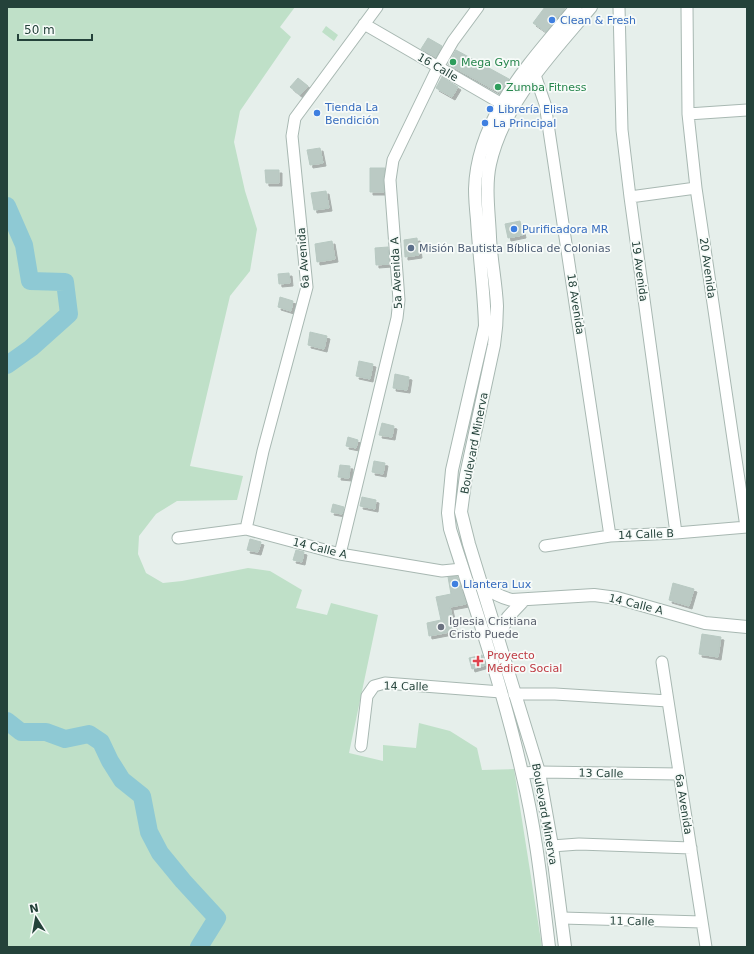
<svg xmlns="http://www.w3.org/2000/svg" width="754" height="954" font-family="'DejaVu Sans',sans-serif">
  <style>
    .green { fill: #bfe0c8 }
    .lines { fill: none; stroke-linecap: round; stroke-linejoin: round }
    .river { stroke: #8ec9d4; stroke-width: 18 }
    .building { fill: #bbcac4; stroke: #b8c9c2; filter: url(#shadow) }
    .minor-casing { stroke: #a8b8b2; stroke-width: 13 }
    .tertiary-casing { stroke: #a8b8b2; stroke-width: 14 }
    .minor { stroke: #fff; stroke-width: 11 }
    .tertiary { stroke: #fff; stroke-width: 12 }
    .shop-dot { fill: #3f7fe0; stroke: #f7fbf9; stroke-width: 1.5 }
    .leisure-dot { fill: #2e9e5b; stroke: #f7fbf9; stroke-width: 1.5 }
    .service-dot { fill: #5c6f8a; stroke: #f7fbf9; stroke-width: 1.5 }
    .worship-dot { fill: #6b7280; stroke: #f7fbf9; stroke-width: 1.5 }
    .health-dot { fill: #e0444e; stroke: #f7fbf9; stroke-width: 1.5 }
    .labels { text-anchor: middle; stroke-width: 3.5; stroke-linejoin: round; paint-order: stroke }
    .shop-label { font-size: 11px; fill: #366cbe; stroke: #f7fbf9; text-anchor: start }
    .leisure-label { font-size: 11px; fill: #27864d; stroke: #f7fbf9; text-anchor: start }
    .street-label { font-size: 11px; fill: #24423a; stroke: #f7fbf9 }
    .service-label { font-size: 11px; fill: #4e5e75; stroke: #f7fbf9; text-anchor: start }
    .worship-label { font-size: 11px; fill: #5b616d; stroke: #f7fbf9; text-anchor: start }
    .health-label { font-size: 11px; fill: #be3a42; stroke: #f7fbf9; text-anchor: start }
  </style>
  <defs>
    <filter id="shadow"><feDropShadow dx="3" dy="3" stdDeviation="0" flood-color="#0004"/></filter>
  </defs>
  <rect width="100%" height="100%" fill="#e6efeb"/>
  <path class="green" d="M 7,7 L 295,7 L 280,27 L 291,37 L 240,111 L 234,142 L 245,191 L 257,229 L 250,271 L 230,296 L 190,466 L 243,476 L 237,500 L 177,501 L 156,514 L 139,536 L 138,554 L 146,573 L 163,583 L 182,581 L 248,568 L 270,571 L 302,590 L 296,608 L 327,615 L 331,603 L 378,615 L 349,753 L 383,761 L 383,745 L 416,748 L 419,723 L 450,731 L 477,748 L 482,770 L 514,769 L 542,947 L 7,947 Z
    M 326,26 L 338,35 L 334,41 L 322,32 Z"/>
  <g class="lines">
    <path class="river" d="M 7,206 L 24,245 L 30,281 L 65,282 L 69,314 L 31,348 L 7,365
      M 7,721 L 21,732 L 46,732 L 65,739 L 89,734 L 101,742 L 110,761 L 122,780 L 142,796 L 149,832 L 160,853 L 183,881 L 217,918 L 199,947"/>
  </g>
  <path class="building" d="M 545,7 L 566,7 L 546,32 L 533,23 Z
    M 428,38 L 442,46 L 436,57 L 421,49 Z
    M 456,50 L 509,79 L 500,93 L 448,64 Z
    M 442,77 L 458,87 L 452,97 L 436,88 Z
    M 298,78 L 308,86 L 300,95 L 290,87 Z
    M 320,148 L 323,163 L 310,165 L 307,150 Z
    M 370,168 L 385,168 L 383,179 L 384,192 L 370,192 Z
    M 265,170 L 279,170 L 279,183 L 266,183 Z
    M 326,191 L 329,208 L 314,210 L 311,193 Z
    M 520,221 L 523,235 L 508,238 L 505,224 Z
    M 417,238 L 419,255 L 405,257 L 404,240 Z
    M 332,241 L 335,259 L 317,262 L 315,244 Z
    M 388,247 L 389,264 L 376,265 L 375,248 Z
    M 289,273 L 290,283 L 279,284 L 278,274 Z
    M 280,297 L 293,301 L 291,311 L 278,307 Z
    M 310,332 L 327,336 L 324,349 L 308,345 Z
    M 359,361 L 373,364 L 370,379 L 356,376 Z
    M 395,374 L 409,377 L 407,390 L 393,388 Z
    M 382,423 L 394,426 L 392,437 L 379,435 Z
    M 348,437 L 358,440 L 356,448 L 346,446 Z
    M 374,461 L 385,463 L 383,474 L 372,472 Z
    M 340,465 L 350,466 L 349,478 L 338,477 Z
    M 362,497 L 376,500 L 375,509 L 360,506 Z
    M 333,504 L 344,507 L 342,514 L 331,512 Z
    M 250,539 L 261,542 L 258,552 L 247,550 Z
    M 296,550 L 304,552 L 302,562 L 293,560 Z
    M 457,576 L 466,604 L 450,607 L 455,631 L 429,636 L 427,623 L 441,620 L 436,597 L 451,594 L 448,577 Z
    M 673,583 L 694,589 L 689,606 L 669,600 Z
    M 702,634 L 721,637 L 718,657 L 699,654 Z
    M 482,655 L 486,665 L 472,669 L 469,658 Z"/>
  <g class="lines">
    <defs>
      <path id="minor" d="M 619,7 L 622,130 L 630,197 L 676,533
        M 687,7 L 688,114 L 696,188 L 746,527
        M 364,24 L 509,108
        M 535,75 L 545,104 L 610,536
        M 688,114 L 747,110
        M 630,197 L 696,188
        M 246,529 L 263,451 L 307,287 L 292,136 L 295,118 L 377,7
        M 178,538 L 246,529 L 340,554 L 442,571 L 462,569
        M 545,546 L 610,536 L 676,533 L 747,527
        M 340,554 L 397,318 L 399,300 L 390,180 L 393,160 L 438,67 L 453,41 L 478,7
        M 662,662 L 706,947
        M 514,694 L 555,694 L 668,701
        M 361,746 L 367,696 L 374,686 L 385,683 L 501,692
        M 523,773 L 539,772 L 679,774
        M 552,846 L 579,844 L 691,848
        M 562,918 L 702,922"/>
      <path id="tertiary" d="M 481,584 C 491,592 499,597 512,600 L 594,595 L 617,598 L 705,623 L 747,627
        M 498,637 L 508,617 L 524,600
        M 549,947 C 542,889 536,830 522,773 C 505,697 480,622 456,548 L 450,529 L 448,513 L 452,470 L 485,326 C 484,290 479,255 477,220 C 476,210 475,199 475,189 C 477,116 533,60 576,7
        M 565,947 L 552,846 L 539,772 L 469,544 L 461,512 L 466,475 L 494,345 C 496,332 497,319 497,306 C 496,283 491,260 490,237 C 489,213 485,187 490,164 C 504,102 551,55 591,7"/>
    </defs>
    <use href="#minor" class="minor-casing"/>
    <use href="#tertiary" class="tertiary-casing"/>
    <use href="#minor" class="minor"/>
    <use href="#tertiary" class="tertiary"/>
  </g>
  <g class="shop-dot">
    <circle cx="552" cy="20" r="4"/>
    <circle cx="490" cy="109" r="4"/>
    <circle cx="317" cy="113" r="4"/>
    <circle cx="485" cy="123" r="4"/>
    <circle cx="514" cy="229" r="4"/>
    <circle cx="455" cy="584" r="4"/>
  </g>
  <g class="leisure-dot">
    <circle cx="453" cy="62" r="4"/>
    <circle cx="498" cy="87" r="4"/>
  </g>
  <circle class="service-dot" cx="411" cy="248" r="4"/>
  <circle class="worship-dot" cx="441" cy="627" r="4"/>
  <path class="health-dot" d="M476 655h4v4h4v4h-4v4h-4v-4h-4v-4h4z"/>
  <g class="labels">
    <g class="shop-label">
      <text x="560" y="24">Clean &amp; Fresh</text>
      <text x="325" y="111">Tienda La<tspan x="325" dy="13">Bendición</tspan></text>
      <text x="498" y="113">Librería Elisa</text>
      <text x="493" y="127">La Principal</text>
      <text x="522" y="233">Purificadora MR</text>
      <text x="463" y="588">Llantera Lux</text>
    </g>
    <g class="leisure-label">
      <text x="461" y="66">Mega Gym</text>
      <text x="506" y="91">Zumba Fitness</text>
    </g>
    <g class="street-label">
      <text transform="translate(438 67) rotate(30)" y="4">16 Calle</text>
      <text transform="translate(303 258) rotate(-94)" y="4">6a Avenida</text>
      <text transform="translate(708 268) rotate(82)" y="4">20 Avenida</text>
      <text transform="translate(640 271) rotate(82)" y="4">19 Avenida</text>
      <text transform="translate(396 273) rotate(-93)" y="4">5a Avenida A</text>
      <text transform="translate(576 304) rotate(81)" y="4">18 Avenida</text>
      <text transform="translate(474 443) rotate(-79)" y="4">Boulevard Minerva</text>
      <text transform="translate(646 534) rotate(-2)" y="4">14 Calle B</text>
      <text transform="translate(320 548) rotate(14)" y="4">14 Calle A</text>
      <text transform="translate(636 604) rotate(14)" y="4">14 Calle A</text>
      <text transform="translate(406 686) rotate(1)" y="4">14 Calle</text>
      <text transform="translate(601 773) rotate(1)" y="4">13 Calle</text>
      <text transform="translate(684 804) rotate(81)" y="4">6a Avenida</text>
      <text transform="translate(545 814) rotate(80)" y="4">Boulevard Minerva</text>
      <text transform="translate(632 921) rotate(1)" y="4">11 Calle</text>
    </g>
    <g class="service-label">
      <text x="419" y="252">Misión Bautista Bíblica de Colonias</text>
    </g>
    <g class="worship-label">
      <text x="449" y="625">Iglesia Cristiana<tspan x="449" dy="13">Cristo Puede</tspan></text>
    </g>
    <g class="health-label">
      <text x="487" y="659">Proyecto<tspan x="487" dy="13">Médico Social</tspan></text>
    </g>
  </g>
  <rect width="754" height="954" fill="none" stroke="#24423a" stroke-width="16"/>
  <g transform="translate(36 918) rotate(349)" stroke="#f7fbf9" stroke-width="3" paint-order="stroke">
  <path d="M0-3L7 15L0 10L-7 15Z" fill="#24423a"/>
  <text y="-6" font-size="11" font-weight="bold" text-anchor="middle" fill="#24423a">N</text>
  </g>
  <path d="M18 34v6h74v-6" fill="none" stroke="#24423a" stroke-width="2"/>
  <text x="24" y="34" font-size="12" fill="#24423a" stroke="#f7fbf9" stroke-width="3" paint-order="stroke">50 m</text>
</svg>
